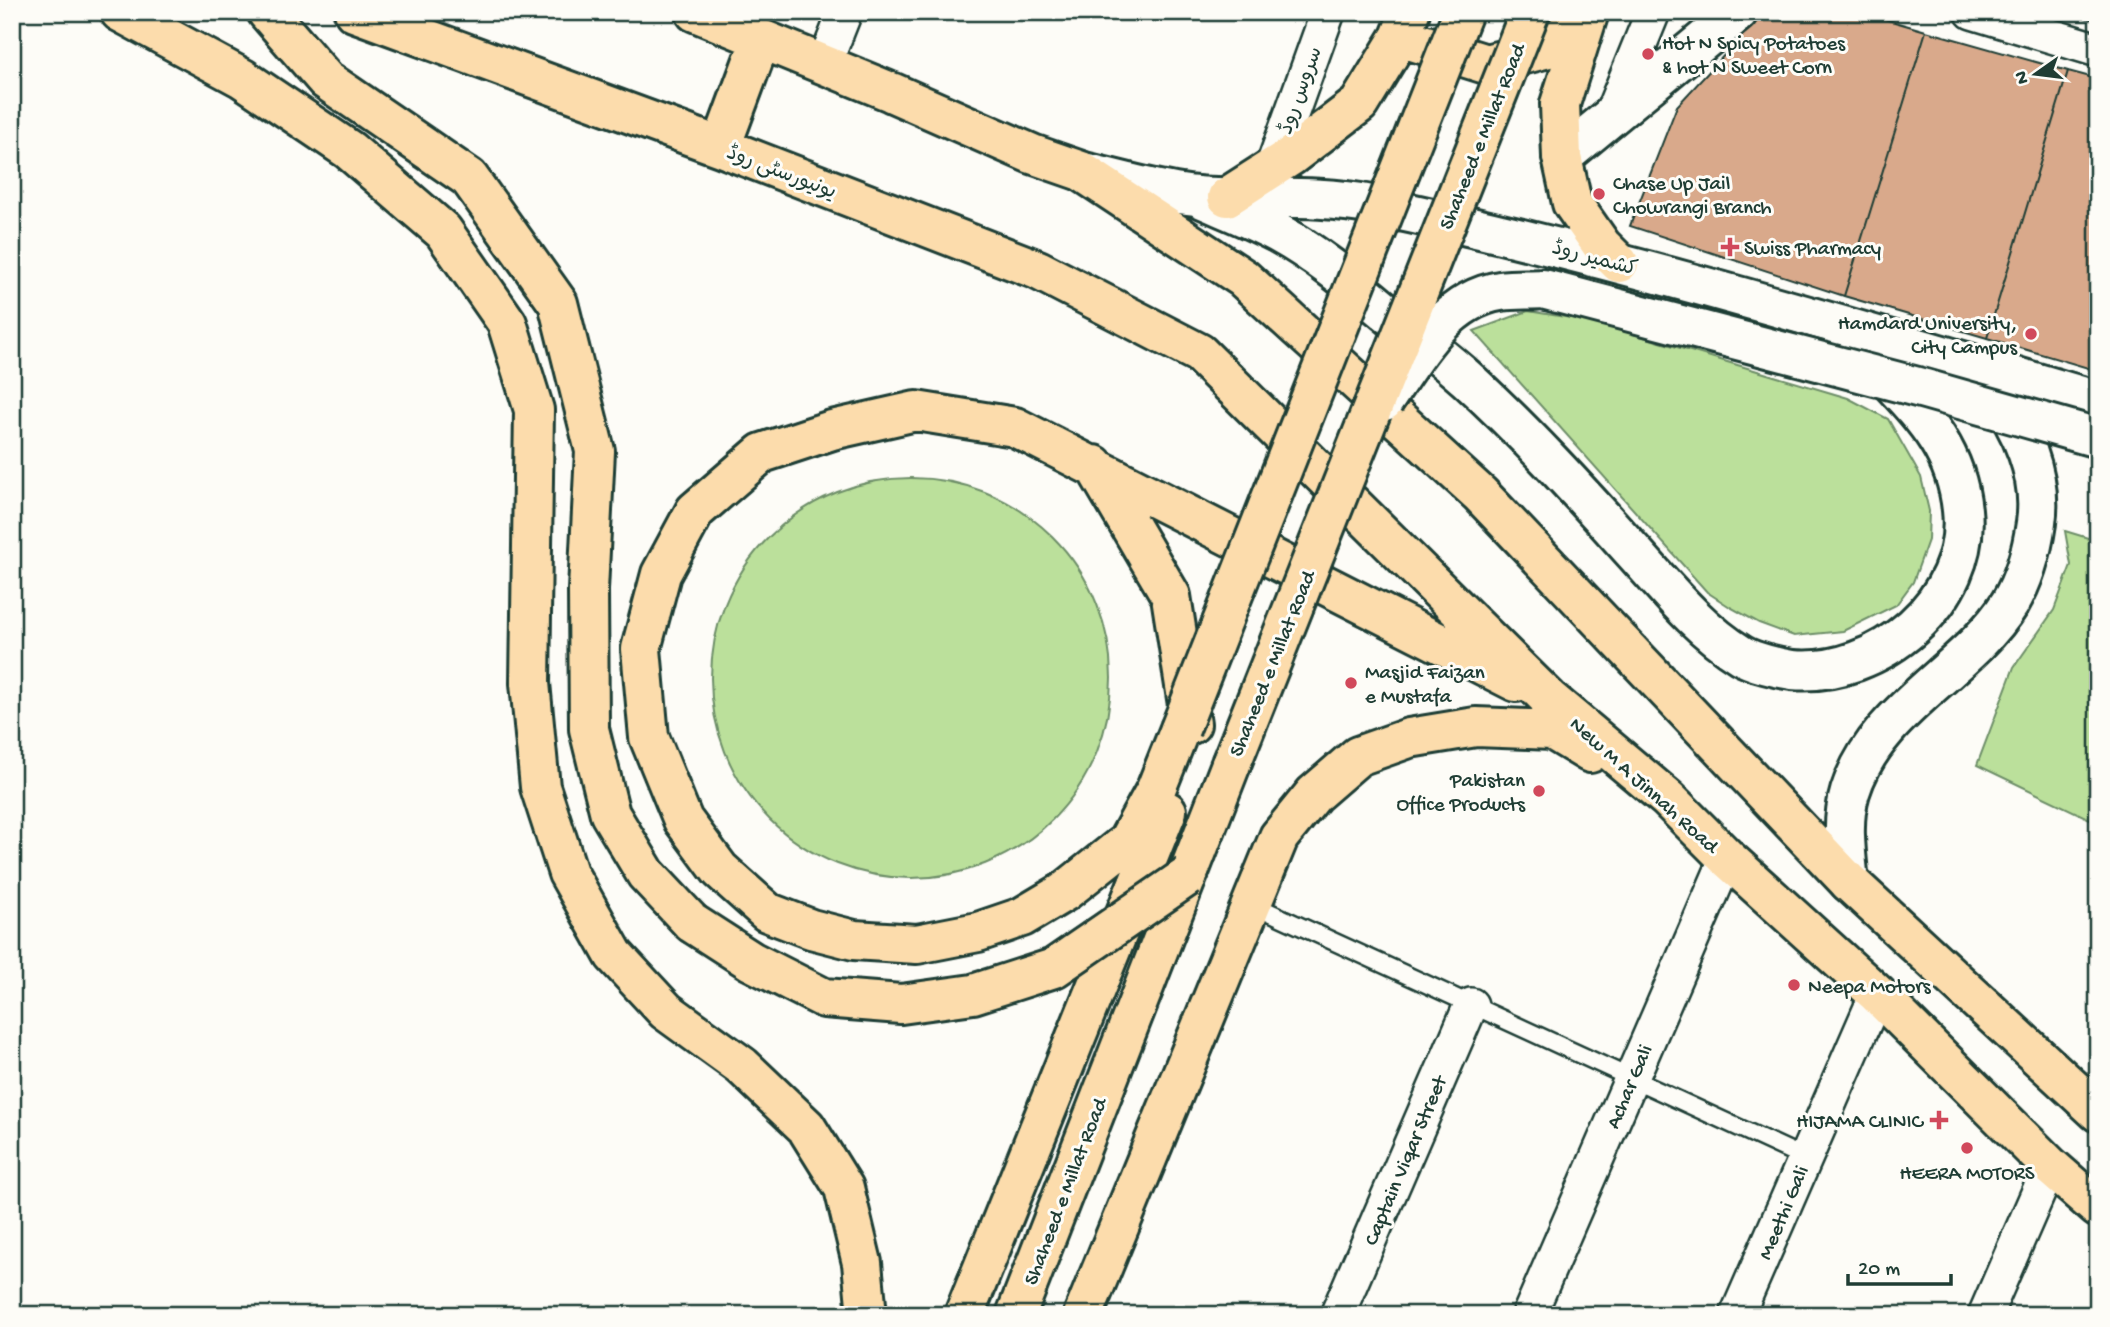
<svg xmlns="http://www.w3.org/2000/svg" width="2110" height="1327" font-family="'Gochi Hand','Playpen Sans Arabic',sans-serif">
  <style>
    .green { fill: #bbe09b; stroke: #6d8e68; stroke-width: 2 }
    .building { fill: #d9a98b; stroke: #1f3d34; stroke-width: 2 }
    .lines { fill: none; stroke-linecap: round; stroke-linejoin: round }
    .service-casing { stroke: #1f3d34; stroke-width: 21 }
    .minor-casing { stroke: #1f3d34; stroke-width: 38 }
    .tertiary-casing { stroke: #1f3d34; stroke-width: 44 }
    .secondary-casing { stroke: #1f3d34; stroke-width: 44 }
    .primary-casing { stroke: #1f3d34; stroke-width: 44 }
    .service { stroke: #fdfcf7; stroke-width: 16 }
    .minor { stroke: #fdfcf7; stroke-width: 33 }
    .tertiary { stroke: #fdfcf7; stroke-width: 38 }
    .secondary { stroke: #fdfcf7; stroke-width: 38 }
    .primary { stroke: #fcdcac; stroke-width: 38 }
    .secondary-bridge-casing { stroke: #1f3d34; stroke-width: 44; stroke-linecap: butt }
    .primary-bridge-casing { stroke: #1f3d34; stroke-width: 44; stroke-linecap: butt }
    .secondary-bridge { stroke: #fdfcf7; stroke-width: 38 }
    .primary-bridge { stroke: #fcdcac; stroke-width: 38 }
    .poi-dot { fill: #d1495b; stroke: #fdfcf7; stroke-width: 2.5 }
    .labels { text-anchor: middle; stroke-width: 6; stroke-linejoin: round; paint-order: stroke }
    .poi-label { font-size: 21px; fill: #1f3d34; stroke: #fdfcf7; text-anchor: start }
    .street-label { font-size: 21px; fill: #1f3d34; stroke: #fdfcf7 }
  </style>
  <rect width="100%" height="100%" fill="#fdfcf7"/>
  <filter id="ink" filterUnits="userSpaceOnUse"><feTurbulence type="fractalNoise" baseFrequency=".0143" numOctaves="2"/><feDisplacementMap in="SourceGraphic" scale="14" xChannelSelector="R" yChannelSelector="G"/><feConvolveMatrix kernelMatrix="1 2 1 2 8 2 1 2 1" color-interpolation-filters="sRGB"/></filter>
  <g filter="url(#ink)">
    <path class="green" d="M 1528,311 L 1590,321 L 1848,398 L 1888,419 L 1921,477 L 1929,511 L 1928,540 L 1913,582 L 1896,605 L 1843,631 L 1794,636 L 1759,623 L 1730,607 L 1707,592 L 1474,331 Z
      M711 678a200 200 0 1 1 400 0a200 200 0 1 1-400 0Z
      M 2065,531 L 2098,541 L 2098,823 L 1977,765 L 2014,667 L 2054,610 L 2071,565 Z"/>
    <path class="building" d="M 1764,12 L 1860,12 L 1926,31 L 1844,296 L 1630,226 L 1677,106 Z
      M 2070,12 L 2098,12 L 2098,21 L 2070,14 Z
      M 1926,31 L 2068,71 L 1987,338 L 1844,296 Z
      M 2068,71 L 2098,79 L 2098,371 L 1987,338 Z"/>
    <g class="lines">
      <defs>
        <path id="service" d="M 1252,904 L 1805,1158"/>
        <path id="minor" d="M 1972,12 L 2098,50
          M 824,65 L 845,12
          M 1611,115 L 1653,12
          M 1272,168 L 1328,12
          M 1337,1315 L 1471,1005
          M 1529,1315 L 1727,858
          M 1737,1315 L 1877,994
          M 1985,1315 L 2050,1166"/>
        <path id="tertiary" d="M 1562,157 L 1738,12"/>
        <path id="secondary" d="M 1083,172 C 1121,180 1160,193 1197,196 C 1256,201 1314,193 1372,205 C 1617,256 1857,330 2098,401
          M 1196,196 C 1223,208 1252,219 1278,233 C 1322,257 1359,290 1398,322 C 1420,341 1445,359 1467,379 C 1524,431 1577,489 1629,547 C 1663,584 1697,628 1741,655 C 1753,662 1778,668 1792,670 C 1878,678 1972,600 1962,510 C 1956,451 1925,419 1887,378
          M 1849,882 C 1846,854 1841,821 1850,792 C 1876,708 1967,672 2010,603 C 2025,578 2032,551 2036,523 C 2043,476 2021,427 1993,390"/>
        <path id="primary" d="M 120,12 L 242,78 L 349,150 L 443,231 L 507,323 L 534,410 L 530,683 L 540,787 L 568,873 L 614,955 L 666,1011 L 742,1066 L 806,1127 L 844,1188 L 862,1263 L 867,1315
          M 267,12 L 326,80 L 469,178 L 558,303 L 595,451 L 588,590 L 589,729 L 610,814 L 646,874 L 692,923
          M 354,12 L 721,147 L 1038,270 L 1199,353 L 1549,699 L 1668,799 L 1727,858 L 1877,994 L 2050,1166 L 2098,1208
          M 695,12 L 891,92 L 1032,154 L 1081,171 L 1243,278 L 1480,494 L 1849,882 L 2098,1112
          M 1589,12 L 1560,104 L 1562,157 L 1572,203 L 1602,246 L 1619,263
          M 1400,37 L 1486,64 L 1548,48 L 1588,12
          M 721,147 L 761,39
          M 1227,197 L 1291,156 L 1359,104 L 1400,37 L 1410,12
          M 1094,465 L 1171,596 L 1191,724
          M 1180,729 L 1156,789 L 1127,842 L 1064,892 L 1022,917 L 978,932 L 917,944 L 854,940 L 811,929 L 767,912 L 720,870 L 683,820 L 649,737 L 641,649 L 661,574 L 695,511 L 762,453 L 832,430 L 916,411 L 1015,427 L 1516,682
          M 964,1315 L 1167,811
          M 1016,1315 L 1231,764
          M 1083,1315 L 1279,837 L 1314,794 L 1358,756 L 1409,738 L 1476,727 L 1552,730 L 1590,753"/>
      </defs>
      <use href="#service" class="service-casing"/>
      <use href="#minor" class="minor-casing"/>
      <use href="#tertiary" class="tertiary-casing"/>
      <use href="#secondary" class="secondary-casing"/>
      <use href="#primary" class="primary-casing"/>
      <use href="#service" class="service"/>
      <use href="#minor" class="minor"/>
      <use href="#tertiary" class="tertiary"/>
      <use href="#secondary" class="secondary"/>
      <use href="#primary" class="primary"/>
      <defs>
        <path id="secondary-bridge" d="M 1384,401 C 1413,359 1444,300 1500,291 C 1514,289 1529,290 1543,289 L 1925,389 L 2098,438"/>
        <path id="primary-bridge" d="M 1180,729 L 1463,12
          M 1231,764 L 1530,12
          M 692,923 L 751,961 L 824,998 L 901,1004 L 973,994 L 1054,968 L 1188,876"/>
      </defs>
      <use href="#secondary-bridge" class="secondary-bridge-casing"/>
      <use href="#primary-bridge" class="primary-bridge-casing"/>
      <use href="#secondary-bridge" class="secondary-bridge"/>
      <use href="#primary-bridge" class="primary-bridge"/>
    </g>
  </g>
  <g class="poi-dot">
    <circle cx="1648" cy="54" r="7"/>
    <circle cx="1599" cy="194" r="7"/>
    <path d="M1726.5 236.5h7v7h7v7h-7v7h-7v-7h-7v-7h7z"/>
    <circle cx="2031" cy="334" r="7"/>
    <circle cx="1351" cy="683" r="7"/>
    <circle cx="1539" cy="791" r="7"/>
    <circle cx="1794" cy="985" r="7"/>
    <path d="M1935.5 1109.5h7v7h7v7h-7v7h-7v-7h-7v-7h7z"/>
    <circle cx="1967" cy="1148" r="7"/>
  </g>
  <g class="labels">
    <g class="poi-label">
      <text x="1662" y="49">Hot N Spicy Potatoes<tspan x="1662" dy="24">&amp; hot N Sweet Corn</tspan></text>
      <text x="1613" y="189">Chase Up Jail<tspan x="1613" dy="24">Chowrangi Branch</tspan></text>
      <text x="1744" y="254">Swiss Pharmacy</text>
      <text x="2017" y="329" text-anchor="end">Hamdard University,<tspan x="2017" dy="24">City Campus</tspan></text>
      <text x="1365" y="678">Masjid Faizan<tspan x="1365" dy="24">e Mustafa</tspan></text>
      <text x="1525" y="786" text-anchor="end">Pakistan<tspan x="1525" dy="24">Office Products</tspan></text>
      <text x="1808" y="992">Neepa Motors</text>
      <text x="1923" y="1127" text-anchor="end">HIJAMA CLINIC</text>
      <text x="1967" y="1179" text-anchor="middle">HEERA MOTORS</text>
    </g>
    <g class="street-label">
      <text transform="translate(1299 90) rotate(-70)" y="7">سروس روڈ</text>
      <text transform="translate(1481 136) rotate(-68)" y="7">Shaheed e Millat Road</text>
      <text transform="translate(782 171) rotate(21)" y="7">یونیورسٹی روڈ</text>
      <text transform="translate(1595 257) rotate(15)" y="7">کشمیر روڈ</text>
      <text transform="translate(1271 663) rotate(-68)" y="7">Shaheed e Millat Road</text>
      <text transform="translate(1645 784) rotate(42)" y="7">New M A Jinnah Road</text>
      <text transform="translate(1628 1086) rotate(-67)" y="7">Achar Gali</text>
      <text transform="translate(1404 1160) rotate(-67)" y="7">Captain Viqar Street</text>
      <text transform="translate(1064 1191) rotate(-69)" y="7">Shaheed e Millat Road</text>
      <text transform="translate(1782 1212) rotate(-67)" y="7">Meethi Gali</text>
    </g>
  </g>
  <rect width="2110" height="1327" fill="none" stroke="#fdfcf7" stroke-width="42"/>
  <rect x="21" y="21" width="2068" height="1285" fill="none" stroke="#1f3d34" stroke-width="2.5" filter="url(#ink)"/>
  <g transform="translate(2036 74) rotate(256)" stroke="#fdfcf7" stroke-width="5" paint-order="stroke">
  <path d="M0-5L12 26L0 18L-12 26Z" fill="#1f3d34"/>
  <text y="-10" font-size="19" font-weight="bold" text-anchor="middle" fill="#1f3d34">N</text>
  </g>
  <path d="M1848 1274v10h103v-10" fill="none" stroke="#1f3d34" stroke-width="3.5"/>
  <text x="1858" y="1274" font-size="21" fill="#1f3d34" stroke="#fdfcf7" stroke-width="5" paint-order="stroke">20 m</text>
</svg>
